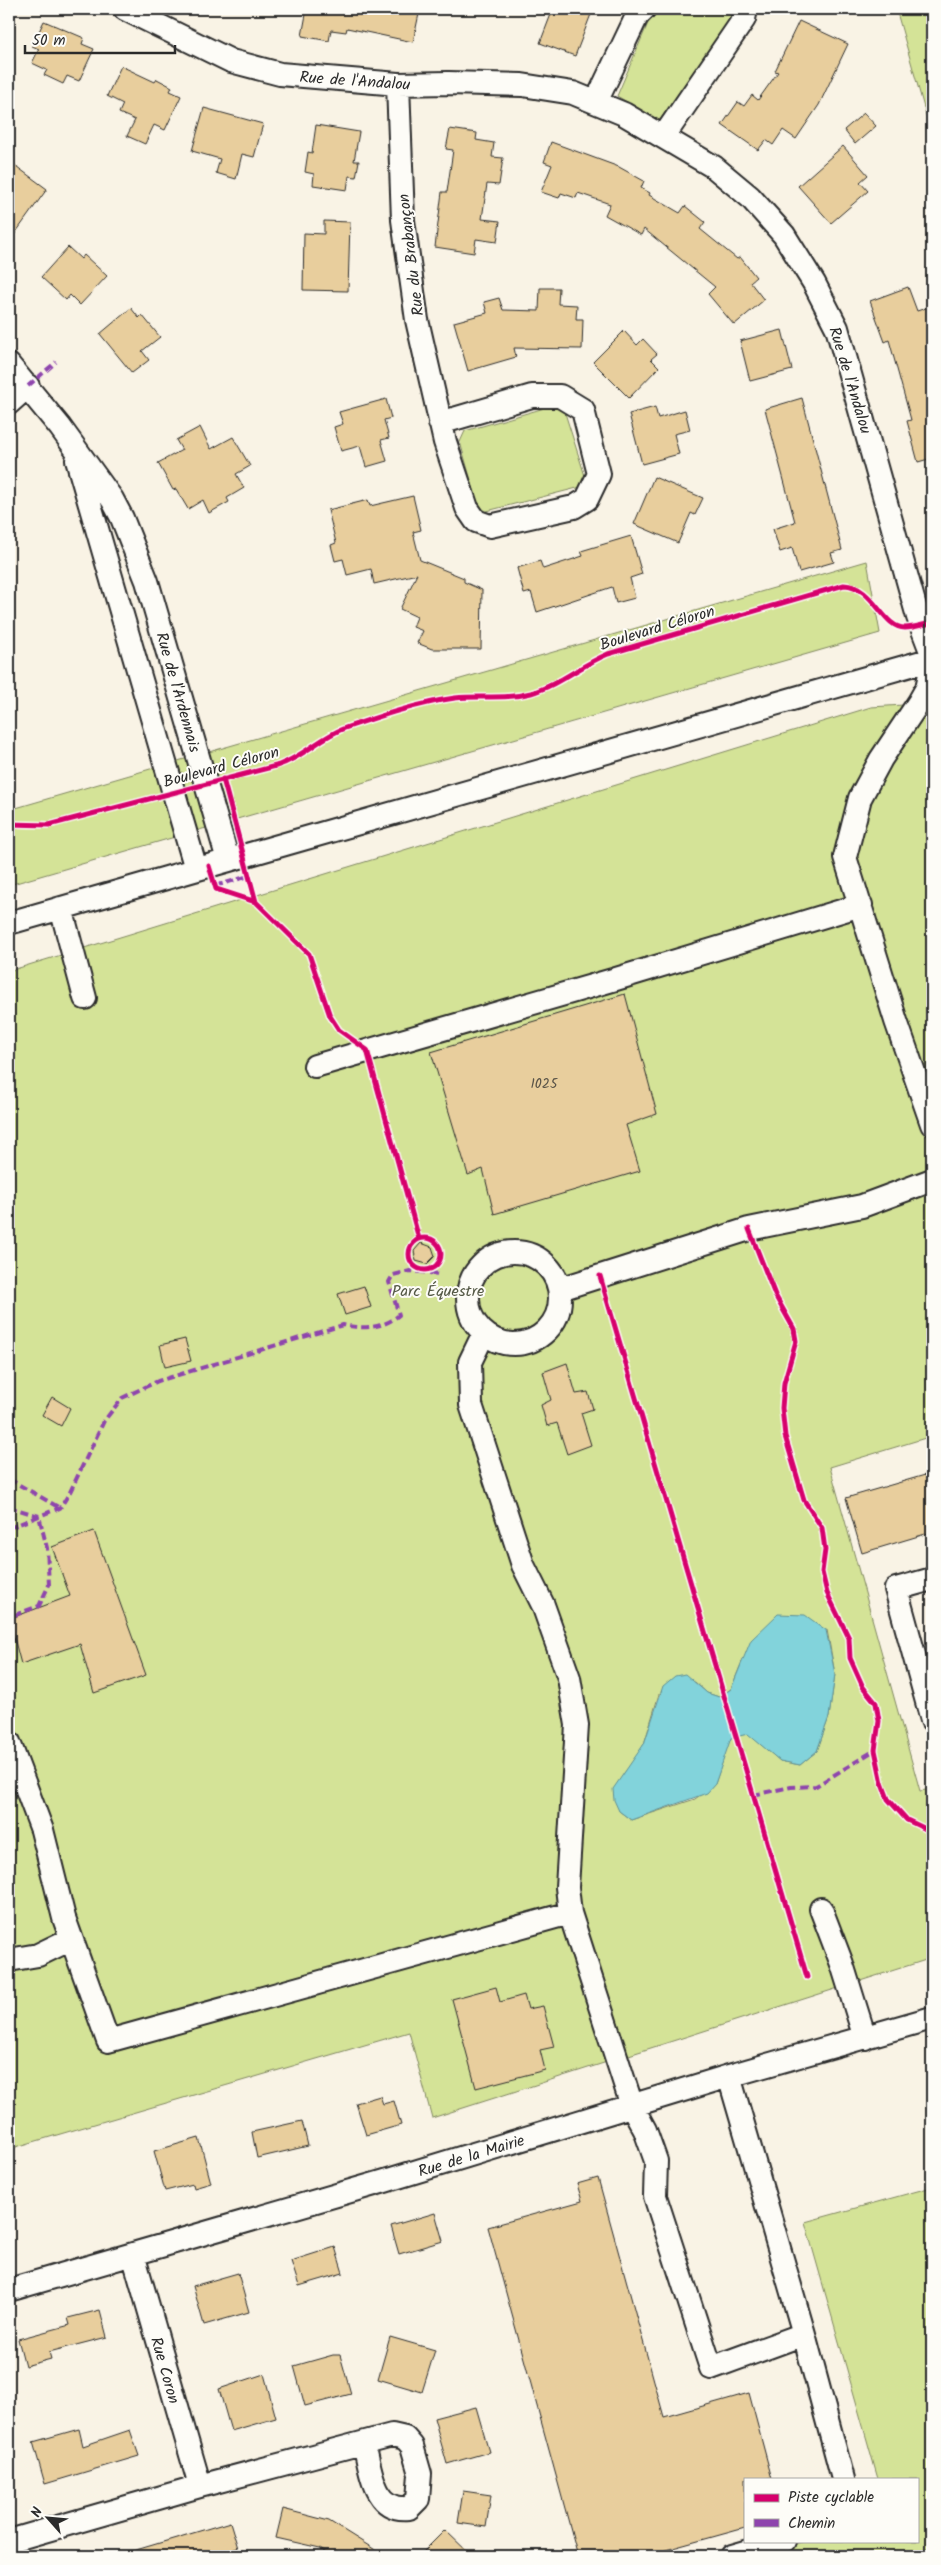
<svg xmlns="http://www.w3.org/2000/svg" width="941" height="2565" font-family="Kalam,sans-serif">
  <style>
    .green { fill: #d4e397; stroke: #808761; fill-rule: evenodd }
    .water { fill: #82d3db; stroke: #5f9095 }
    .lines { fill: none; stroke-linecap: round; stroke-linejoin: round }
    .stream { stroke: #5f9095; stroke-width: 6 }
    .building { fill: #e8ce9d; stroke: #2b2b2b }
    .minor-casing { stroke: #2b2b2b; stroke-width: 26 }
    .minor { stroke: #fdfcf7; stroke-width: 22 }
    .quiet { stroke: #8e44ad; stroke-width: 4; stroke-dasharray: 8 4; stroke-linecap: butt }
    .cycleway-casing { stroke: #fdfcf7; stroke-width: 8 }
    .cycleway { stroke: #d6006c; stroke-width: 5 }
    .labels { text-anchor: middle; stroke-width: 4; stroke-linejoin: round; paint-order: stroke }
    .number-label { font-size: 14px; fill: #5a5448 }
    .street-label { font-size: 16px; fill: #2b2b2b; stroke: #fdfcf7 }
    .park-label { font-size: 16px; fill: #555946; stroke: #fdfcf7 }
  </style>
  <rect width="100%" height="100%" fill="#f9f3e5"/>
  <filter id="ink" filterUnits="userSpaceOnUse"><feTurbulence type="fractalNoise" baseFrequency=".02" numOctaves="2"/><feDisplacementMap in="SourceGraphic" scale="10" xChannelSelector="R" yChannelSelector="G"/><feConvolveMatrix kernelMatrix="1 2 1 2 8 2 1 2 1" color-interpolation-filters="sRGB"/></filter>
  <g filter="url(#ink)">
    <path class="green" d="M 654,9 L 731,9 L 732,16 L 659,121 L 617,96 Z
      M 896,9 L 932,9 L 932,136 Z
      M 555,405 L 564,410 L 586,479 L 581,487 L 487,511 L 479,508 L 460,442 L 465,431 Z
      M 867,561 L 880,633 L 9,885 L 9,810 Z
      M 920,704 L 932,740 L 932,1436 L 830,1467 L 920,1791 L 932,1789 L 932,1958 L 432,2118 L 409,2032 L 9,2149 L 9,971 L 871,707 ZM 827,1630 L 835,1674 L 829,1717 L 817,1751 L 800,1765 L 780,1761 L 748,1733 L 730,1738 L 715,1784 L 695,1799 L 631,1820 L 619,1811 L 624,1773 L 635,1761 L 644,1744 L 659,1694 L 695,1682 L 707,1693 L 719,1697 L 731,1689 L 743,1659 Z
      M 932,2187 L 932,2556 L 754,2556 L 805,2541 L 917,2541 L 917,2479 L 878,2479 L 805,2222 Z"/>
    <path class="water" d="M 778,1614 L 805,1615 L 826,1630 L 835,1674 L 829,1717 L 817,1751 L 800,1765 L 780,1761 L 748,1734 L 731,1738 L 715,1784 L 707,1793 L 631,1820 L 619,1811 L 614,1800 L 613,1789 L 644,1744 L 663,1686 L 675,1676 L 685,1674 L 707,1693 L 719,1697 L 731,1689 L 751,1640 Z"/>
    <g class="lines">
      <path class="stream" d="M 913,2556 L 932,2551"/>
    </g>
    <path class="building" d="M 307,9 L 420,9 L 413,42 L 347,28 L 346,32 L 331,30 L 329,41 L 302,36 Z
      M 553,9 L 593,9 L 575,56 L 540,43 Z
      M 44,21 L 84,38 L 82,44 L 94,49 L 79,81 L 67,76 L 63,84 L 44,75 L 47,70 L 32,63 L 39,49 L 32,46 Z
      M 799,21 L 848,44 L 819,105 L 796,139 L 783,130 L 773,145 L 766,140 L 758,150 L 722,125 L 738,102 L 744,106 L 752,95 L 758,100 L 778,72 L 775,71 Z
      M 121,66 L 155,82 L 157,79 L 172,87 L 170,91 L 181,96 L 165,130 L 154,125 L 145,144 L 127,136 L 135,120 L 119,113 L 123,104 L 107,96 Z
      M 204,108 L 263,124 L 254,157 L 242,154 L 236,179 L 216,173 L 220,159 L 192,151 Z
      M 864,113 L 876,126 L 855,144 L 844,130 Z
      M 316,125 L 359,132 L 354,161 L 359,161 L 356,177 L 349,176 L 347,190 L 313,185 L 314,174 L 305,172 L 308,152 L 312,153 Z
      M 450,129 L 477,133 L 476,140 L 494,143 L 492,157 L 503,158 L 499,185 L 487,184 L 482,219 L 500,221 L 497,242 L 476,239 L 474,253 L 435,247 L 442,192 L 447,192 L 453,150 L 446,149 Z
      M 551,142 L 619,167 L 644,181 L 641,188 L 650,193 L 649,195 L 680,213 L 685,206 L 705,222 L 700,229 L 737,259 L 740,257 L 756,277 L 750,282 L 764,300 L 734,325 L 708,294 L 715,287 L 644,229 L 641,235 L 605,215 L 610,204 L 578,193 L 576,198 L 561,193 L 559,198 L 541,192 L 552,165 L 544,162 Z
      M 843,146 L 868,175 L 860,182 L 868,191 L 831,223 L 798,186 Z
      M 9,161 L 47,189 L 9,242 Z
      M 324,221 L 350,222 L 348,291 L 303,290 L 304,233 L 324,234 Z
      M 68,247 L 81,259 L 84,255 L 107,276 L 80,305 L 70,295 L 66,300 L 41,277 Z
      M 908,287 L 917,311 L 932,306 L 932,458 L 918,462 L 907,421 L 911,420 L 889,340 L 885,342 L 870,301 Z
      M 540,288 L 559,288 L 558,304 L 577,305 L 576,319 L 583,319 L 582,349 L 514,348 L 516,357 L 468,371 L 454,322 L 487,313 L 484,302 L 499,298 L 503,310 L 539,311 Z
      M 131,308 L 139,318 L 142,315 L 160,337 L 142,351 L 149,360 L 132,373 L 100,334 Z
      M 782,330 L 792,370 L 750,381 L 740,341 Z
      M 624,331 L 637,345 L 643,339 L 657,354 L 651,359 L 659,367 L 629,398 L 593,362 Z
      M 802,398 L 842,550 L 831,553 L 834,562 L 799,572 L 792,548 L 780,552 L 773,529 L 795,522 L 765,409 Z
      M 386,399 L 391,418 L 384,420 L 389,438 L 381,440 L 387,461 L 366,467 L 360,446 L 341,451 L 334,427 L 343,424 L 339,412 Z
      M 655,407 L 658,418 L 685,410 L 690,430 L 674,434 L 679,454 L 642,464 L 629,414 Z
      M 200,427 L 211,449 L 233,437 L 250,466 L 236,474 L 244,488 L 227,498 L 229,502 L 209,513 L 203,500 L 188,509 L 176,489 L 173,490 L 158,463 L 182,450 L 176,440 Z
      M 654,477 L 703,498 L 695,515 L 691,513 L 678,543 L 634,524 Z
      M 413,496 L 421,530 L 413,532 L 420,560 L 464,578 L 464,582 L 482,590 L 481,649 L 432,649 L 417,643 L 423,631 L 413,627 L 417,617 L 400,609 L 417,574 L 374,584 L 371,569 L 347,575 L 343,559 L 335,561 L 331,545 L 336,543 L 328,510 L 368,500 L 370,506 Z
      M 631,536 L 642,574 L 630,578 L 635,598 L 616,603 L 612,587 L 537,612 L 531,592 L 524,594 L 517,568 L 540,561 L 543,569 L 583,556 L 581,551 Z
      M 625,994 L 657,1114 L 626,1125 L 640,1171 L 494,1214 L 483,1169 L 468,1175 L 431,1052 Z
      M 421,1243 L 432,1247 L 435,1256 L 427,1264 L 416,1261 L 414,1251 Z
      M 364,1286 L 371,1307 L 345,1315 L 338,1294 Z
      M 185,1339 L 191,1361 L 165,1367 L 160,1345 Z
      M 567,1363 L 576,1394 L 588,1392 L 593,1409 L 581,1413 L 591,1445 L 567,1454 L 557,1423 L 547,1426 L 541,1405 L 551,1400 L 543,1372 Z
      M 52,1397 L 70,1408 L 61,1426 L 42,1415 Z
      M 932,1473 L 932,1532 L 862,1553 L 846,1498 Z
      M 94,1531 L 146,1675 L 94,1693 L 80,1644 L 21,1664 L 9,1619 L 70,1596 L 52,1547 Z
      M 496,1987 L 500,2002 L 524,1995 L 528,2009 L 543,2006 L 554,2047 L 540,2050 L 545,2070 L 476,2088 L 452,1999 Z
      M 380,2096 L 383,2104 L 394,2101 L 401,2125 L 366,2135 L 356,2103 Z
      M 302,2121 L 308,2146 L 257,2158 L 252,2132 Z
      M 199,2138 L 211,2183 L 194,2188 L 193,2184 L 165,2191 L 154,2151 Z
      M 598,2178 L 664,2417 L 749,2393 L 772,2479 L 745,2479 L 745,2528 L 644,2556 L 578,2556 L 488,2227 L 582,2201 L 577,2184 Z
      M 435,2213 L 443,2241 L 399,2254 L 391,2226 Z
      M 335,2247 L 343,2273 L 299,2286 L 291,2261 Z
      M 238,2273 L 249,2312 L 204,2325 L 193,2286 Z
      M 100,2310 L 107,2337 L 49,2352 L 51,2359 L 25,2366 L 18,2339 L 70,2325 L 68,2318 Z
      M 390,2337 L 435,2350 L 422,2392 L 378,2379 Z
      M 333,2355 L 340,2355 L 351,2394 L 305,2406 L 294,2366 Z
      M 264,2374 L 276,2418 L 231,2431 L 219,2389 Z
      M 476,2407 L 489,2452 L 447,2464 L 434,2418 Z
      M 79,2429 L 83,2446 L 130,2430 L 139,2456 L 45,2484 L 33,2442 Z
      M 463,2491 L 491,2495 L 486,2527 L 458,2523 Z
      M 283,2509 L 329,2521 L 385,2556 L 332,2556 L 320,2548 L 276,2538 Z
      M 230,2522 L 238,2548 L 210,2556 L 127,2556 L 126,2553 Z
      M 445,2530 L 472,2556 L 419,2556 Z"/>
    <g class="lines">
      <defs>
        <path id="minor" d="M 125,9 L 231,61 L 280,74 L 398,84 L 448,83 L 522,85 L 573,93 L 624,114 L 714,167 L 750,197 L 784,235 L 814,283 L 837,328 L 918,617 L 932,654
          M 398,84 L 403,220 L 417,320 L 445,442 L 467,508 L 476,521 L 490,526 L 574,507 L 587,499 L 599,474 L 583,410 L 560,396 L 532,396 L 440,423
          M 596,102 L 637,16 L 644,9
          M 664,136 L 744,19 L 746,9
          M 9,365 L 60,427 L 112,499 L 122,518 L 147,581 L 228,860
          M 9,403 L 28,386
          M 77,460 L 196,869
          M 932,665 L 927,688 L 919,702 L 881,759 L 860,798 L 845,857 L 896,1021 L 932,1124
          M 61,908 L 85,998
          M 9,923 L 932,659
          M 315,1066 L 616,979 L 861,905
          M468 1298a46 46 0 1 1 92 0a46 46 0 1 1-92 0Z
          M 560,1289 L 749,1229 L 862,1206 L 932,1180
          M 484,1333 L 470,1362 L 471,1405 L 523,1565 L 543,1605 L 569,1678 L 577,1725 L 567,1887 L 570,1913 L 632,2106 L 645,2130 L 656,2161 L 655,2196 L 711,2368 L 804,2334 L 729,2076
          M 932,1579 L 896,1589 L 932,1720
          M 9,1742 L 42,1830 L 64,1918 L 108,2041 L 570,1913
          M 821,1909 L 842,1964 L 865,2038
          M 9,1960 L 38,1955 L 71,1939
          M 133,2254 L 200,2486
          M 9,2290 L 385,2181 L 729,2076 L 932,2018
          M 804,2334 L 843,2479
          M 9,2541 L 200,2486 L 392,2435 L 405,2438 L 412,2446 L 420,2474 L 418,2499 L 409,2508 C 373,2512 371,2470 364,2443
          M 732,2556 L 784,2541"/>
      </defs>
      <use href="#minor" class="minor-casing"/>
      <use href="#minor" class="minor"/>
      <path class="quiet" d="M 28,386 L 56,362
        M 215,886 L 249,876
        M 9,1479 L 60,1508
        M 9,1507 L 39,1516 L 60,1508 L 70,1492 L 104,1421 L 122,1398 L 158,1381 L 343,1325 C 362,1329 383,1329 399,1315 L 389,1282 L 393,1275 L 410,1271 L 440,1274
        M 9,1528 L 39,1516 L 47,1548 L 49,1585 L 39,1606 L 9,1617
        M 753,1795 L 791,1787 L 816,1786 L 875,1750"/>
      <defs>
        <path id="cycleway" d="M 223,779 L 256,902
          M 9,824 L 49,825 L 276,766 C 302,758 320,737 345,728 C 380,716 419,703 455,698 C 481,695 505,700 531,693 C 559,685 581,665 608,654 L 844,585 C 874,586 882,628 905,628 C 914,628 924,624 932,623
          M 209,866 L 216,889 L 256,902 L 309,954 L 330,1016 L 339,1030 L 367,1050 L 419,1239
          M 749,1229 L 775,1295 L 794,1329 L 796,1341 L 784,1383 L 782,1408 L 785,1436 L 804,1500 L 822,1528 L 825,1550 L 822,1572 L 827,1593 L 849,1638 L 850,1658 L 863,1687 L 876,1703 L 879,1721 L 875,1750 L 882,1783 L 888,1799 L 907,1820 L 932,1832
          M409 1254a16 16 0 1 1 32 0a16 16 0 1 1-32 0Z
          M 600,1276 L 807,1977"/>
      </defs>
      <use href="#cycleway" class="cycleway-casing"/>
      <use href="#cycleway" class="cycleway"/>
    </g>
  </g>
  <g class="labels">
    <g class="number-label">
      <text x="544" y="1088">1025</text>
    </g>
    <g class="street-label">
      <text transform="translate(355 80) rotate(4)" y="6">Rue de l'Andalou</text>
      <text transform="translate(410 255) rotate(-97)" y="6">Rue du Brabançon</text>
      <text transform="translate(851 380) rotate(73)" y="6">Rue de l'Andalou</text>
      <text transform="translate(657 627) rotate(-17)" y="6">Boulevard Céloron</text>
      <text transform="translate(179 692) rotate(74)" y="6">Rue de l'Ardennais</text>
      <text transform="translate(221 766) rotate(-15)" y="6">Boulevard Céloron</text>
      <text transform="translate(471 2155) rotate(-17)" y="6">Rue de la Mairie</text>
      <text transform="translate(166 2370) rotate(74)" y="6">Rue Coron</text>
    </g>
    <g class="park-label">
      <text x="438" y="1296">Parc Équestre</text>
    </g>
  </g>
  <rect width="941" height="2565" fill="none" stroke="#fdfcf7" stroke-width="30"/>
  <rect x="15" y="15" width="911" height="2535" fill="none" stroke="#2b2b2b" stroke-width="2" filter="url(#ink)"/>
  <rect x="744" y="2478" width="175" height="65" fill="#fdfcf7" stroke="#a9a8a5"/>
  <rect x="754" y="2494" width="25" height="8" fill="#d6006c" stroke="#a9a8a5"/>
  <text x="788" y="2502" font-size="15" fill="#2b2b2b">Piste cyclable</text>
  <rect x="754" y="2519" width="25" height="8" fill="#8e44ad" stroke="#a9a8a5"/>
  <text x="788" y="2528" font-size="15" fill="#2b2b2b">Chemin</text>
  <g transform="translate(48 2518) rotate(297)" stroke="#fdfcf7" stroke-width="4" paint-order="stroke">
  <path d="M0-4L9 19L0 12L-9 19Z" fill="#2b2b2b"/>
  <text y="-8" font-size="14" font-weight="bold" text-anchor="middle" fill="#2b2b2b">N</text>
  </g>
  <path d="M25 45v8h150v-8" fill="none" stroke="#2b2b2b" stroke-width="2.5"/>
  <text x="32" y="45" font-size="15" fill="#2b2b2b" stroke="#fdfcf7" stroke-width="4" paint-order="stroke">50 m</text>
</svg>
